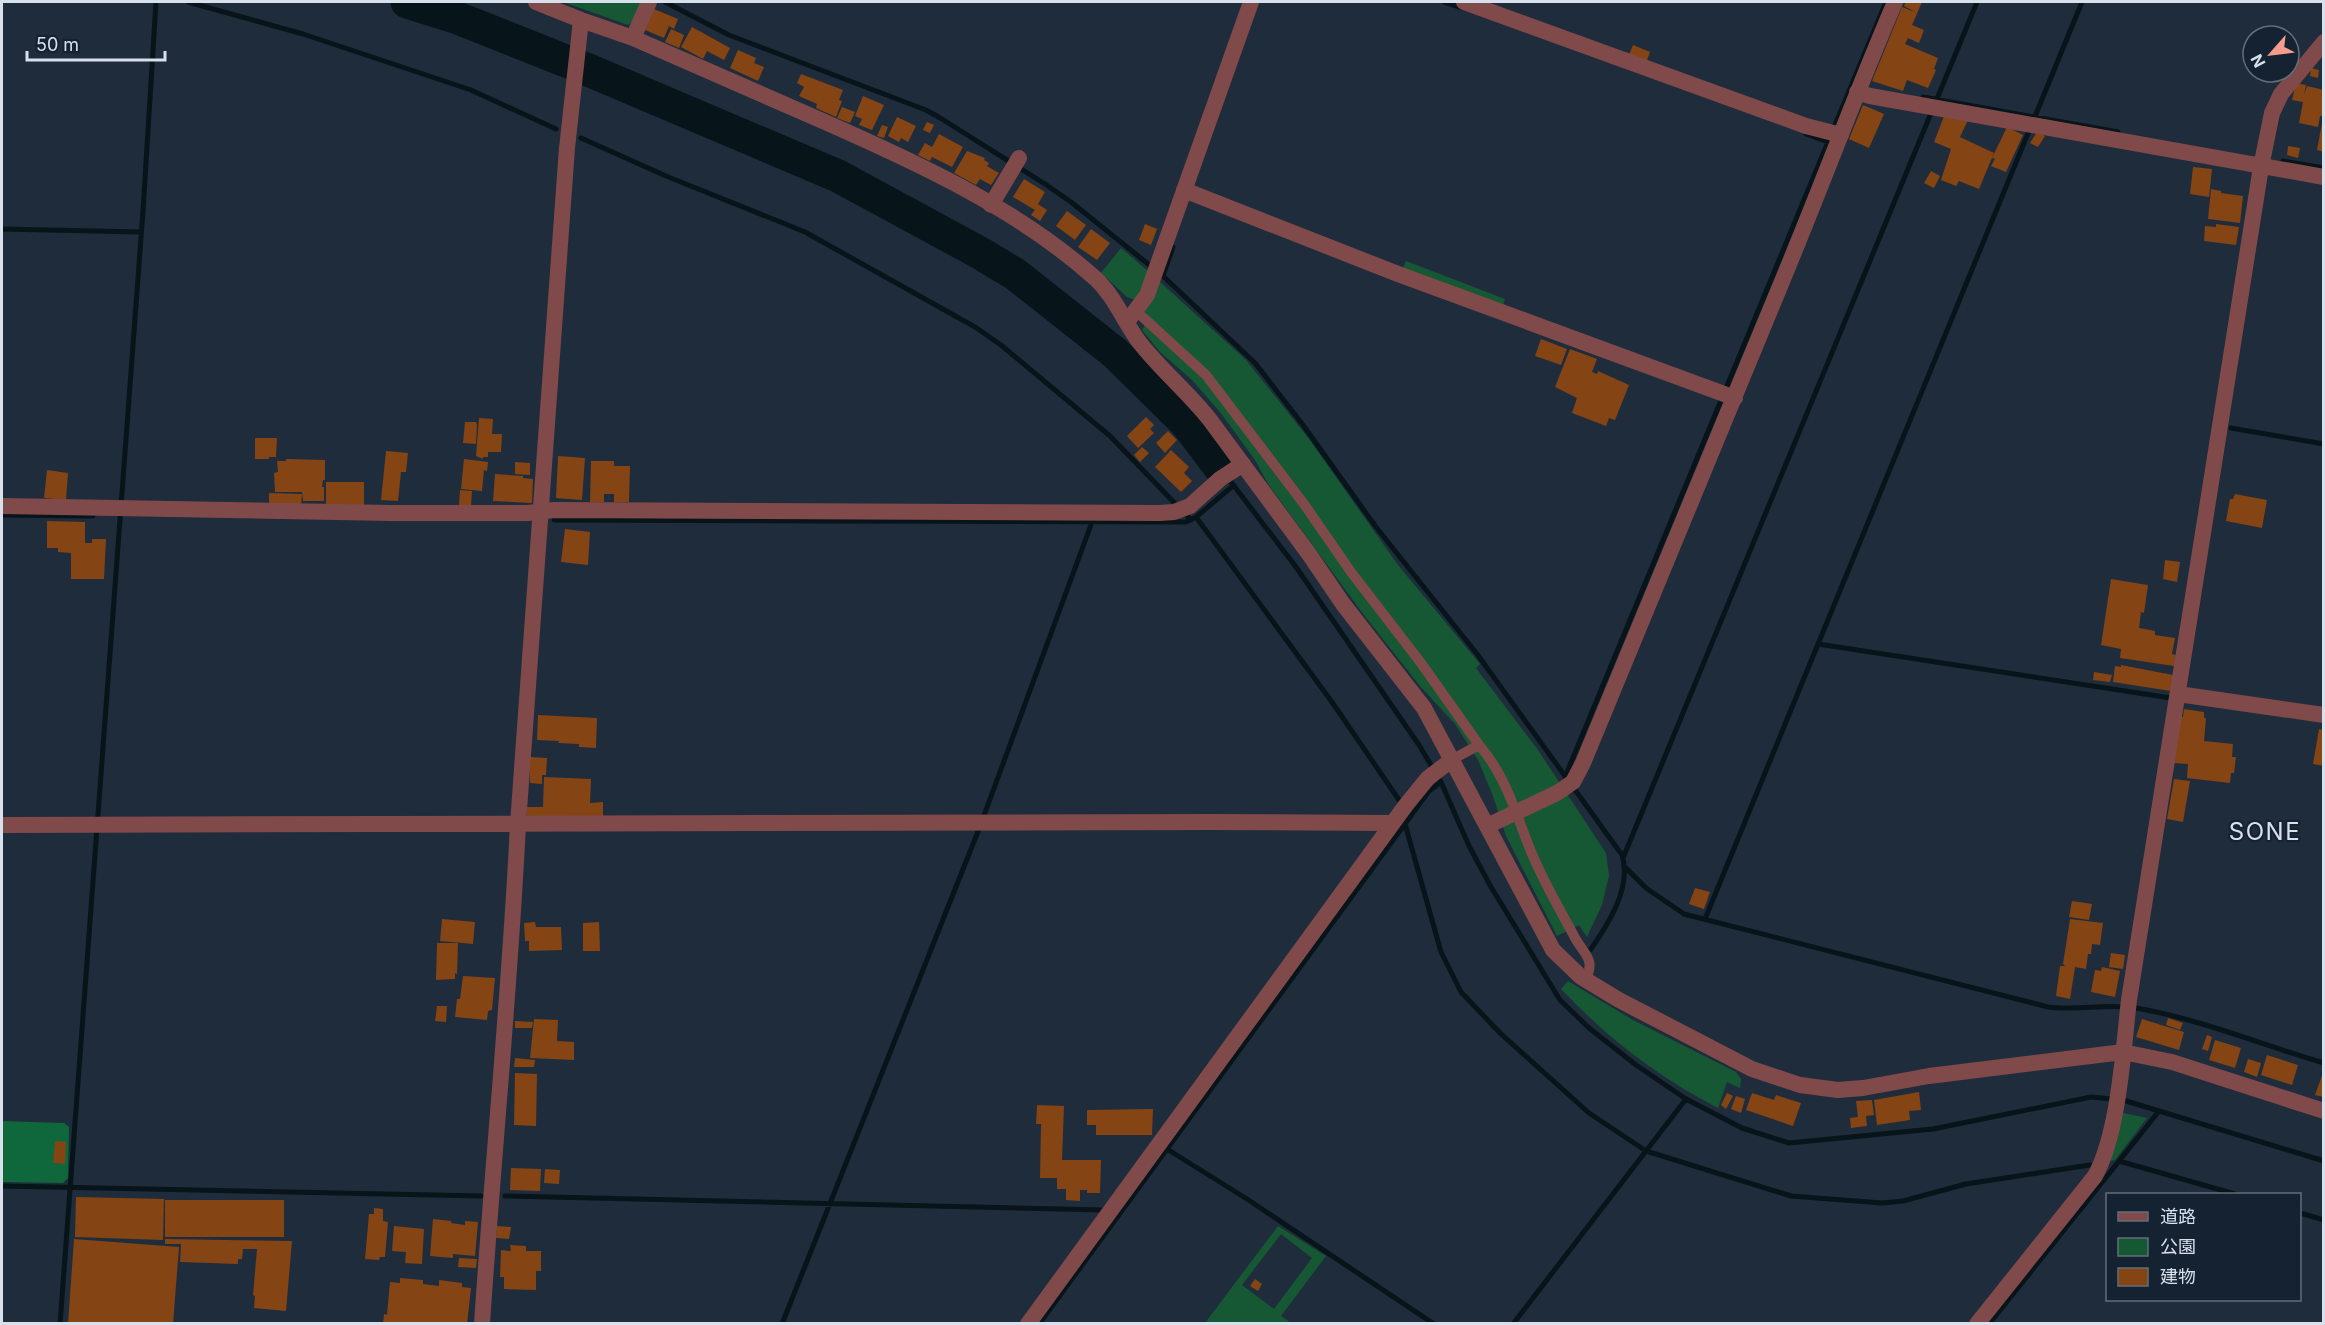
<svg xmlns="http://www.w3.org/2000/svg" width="2325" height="1325" font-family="Inter,'Noto Sans JP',sans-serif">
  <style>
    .green { fill: #165834; fill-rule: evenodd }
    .forest { fill: #0f683c }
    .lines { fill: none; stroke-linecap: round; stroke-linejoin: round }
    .stream { stroke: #071419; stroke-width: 5 }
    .river { stroke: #071419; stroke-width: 33 }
    .building { fill: #854414 }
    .service { stroke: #814a4a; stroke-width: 10 }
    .minor { stroke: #814a4a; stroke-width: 16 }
    .labels { text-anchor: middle; stroke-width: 4.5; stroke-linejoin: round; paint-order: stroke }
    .quarter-label { font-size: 24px; letter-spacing: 1.5px; fill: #d8e0eb; stroke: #152232 }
  </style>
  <rect width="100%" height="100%" fill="#1f2c3c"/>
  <path class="green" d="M 563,2 L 642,2 L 632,22 L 628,25 Z
    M 1121,248 L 1149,272 L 1136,300 L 1127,297 L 1101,273 Z
    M 1406,261 L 1505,299 L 1502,309 L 1401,272 Z
    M 1159,281 L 1246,360 L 1309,439 L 1398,565 L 1480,664 L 1476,668 L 1538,750 L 1606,853 L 1609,876 L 1602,905 L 1587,937 L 1579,925 L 1557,936 L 1506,836 L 1493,796 L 1478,760 L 1455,724 L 1420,686 L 1363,614 L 1268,484 L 1255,460 L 1220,412 L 1192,380 L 1159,351 L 1142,330 L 1149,319 L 1143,309 Z
    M 1568,981 L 1633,1020 L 1736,1072 L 1741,1079 L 1740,1088 L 1727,1082 L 1718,1108 C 1658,1077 1607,1038 1561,989 Z
    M 2119,1112 L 2147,1118 L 2115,1160 L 2110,1161 Z
    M 1278,1226 L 1326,1256 L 1281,1316 L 1291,1323 L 1205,1323 ZM 1281,1234 L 1312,1258 L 1274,1309 L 1242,1285 Z"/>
  <path class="forest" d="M 2,1121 L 64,1123 L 69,1127 L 68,1178 L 63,1183 L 2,1182 Z"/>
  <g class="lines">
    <path class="stream" d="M 188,2 L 303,34 L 471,90 L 556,129
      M 665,2 L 729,35 L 926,110 L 942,119 L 1045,184 L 1071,202 L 1163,276 L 1255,363 L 1303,425 L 1376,527 L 1477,654 L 1622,855 C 1632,887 1609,923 1591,949
      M 1444,2 L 1462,8
      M 1923,97 L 2118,132
      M 1806,134 L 1828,142
      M 581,138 L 666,176 L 805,232 L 975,327 L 1001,345 L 1110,436 L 1191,520
      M 2283,161 L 2324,168
      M 2,229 L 141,232
      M 1163,276 L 1173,247
      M 2231,428 L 2324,444
      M 1228,478 L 1296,567 L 1419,745 L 1441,782 L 1469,846 L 1491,887 L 1560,1000 L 1589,1028 L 1636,1065 L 1686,1099 L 1742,1128 L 1789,1143 L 1933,1129 L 2091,1097 L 2123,1100 L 2324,1161
      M 2,515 L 93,516
      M 1196,517 L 1332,702 L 1399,800
      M 554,520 L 1186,522 L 1196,517 L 1234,485
      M 1818,644 L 2171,698
      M 1565,777 L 1886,2
      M 1405,824 L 1441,952 L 1461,992 L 1500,1033 L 1589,1113 L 1646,1151 L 1791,1196 L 1882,1203 L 1903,1201 L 1966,1184 L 2090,1165
      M 1623,858 L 1977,2
      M 1626,868 L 1646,888 L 1684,914 L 2048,1007 C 2078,1011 2107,1003 2136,1008 C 2200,1019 2262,1045 2324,1063
      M 1705,919 L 2082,2
      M 1167,1149 L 1247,1199 L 1434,1324
      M 2119,1161 L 2235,1194
      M 2,1186 L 481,1196
      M 505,1196 L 1104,1210
      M 2300,1213 L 2324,1220
      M 60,1324 L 143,211 L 156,2
      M 782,1324 L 979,829 L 1092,522
      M 1039,1324 L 1429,791 L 1441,782
      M 1513,1324 L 1686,1099
      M 1989,1324 L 2159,1111"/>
    <path class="river" d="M 407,2 L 455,17 L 586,69 L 838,176 L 980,253 L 1015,274 L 1115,353 L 1187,424 L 1221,469"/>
  </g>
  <path class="building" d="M 1906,2 L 1922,2 L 1912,25 L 1924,30 L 1919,43 L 1908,38 L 1905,44 L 1938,58 L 1934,69 L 1936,70 L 1928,88 L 1907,80 L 1903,91 L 1872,81 L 1902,7 L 1915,12 L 1904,6 Z
    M 654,9 L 678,19 L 674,29 L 669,26 L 664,38 L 645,30 Z
    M 692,27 L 730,48 L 724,60 L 707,51 L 703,59 L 681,47 Z
    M 671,29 L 684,35 L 679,48 L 665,42 Z
    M 1633,45 L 1650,52 L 1646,63 L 1628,57 Z
    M 738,50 L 756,58 L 754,63 L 764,67 L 758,81 L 730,68 Z
    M 2311,68 L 2319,70 L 2318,78 L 2310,76 Z
    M 801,74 L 843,90 L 839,100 L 842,101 L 836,117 L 816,108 L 817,104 L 799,96 L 804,87 L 797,83 Z
    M 2296,83 L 2306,85 L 2304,95 L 2307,86 L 2324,90 L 2324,112 L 2322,116 L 2320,116 L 2318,127 L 2299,123 L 2303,102 L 2292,100 Z
    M 863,96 L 884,105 L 872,130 L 859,125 L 862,119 L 855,116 Z
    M 1863,105 L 1884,114 L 1869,148 L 1849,139 Z
    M 842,107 L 855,112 L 850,123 L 837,118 Z
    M 1945,114 L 1959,120 L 1961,117 L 1968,120 L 1960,137 L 1994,153 L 1979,189 L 1959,181 L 1956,186 L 1941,180 L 1951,149 L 1934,142 Z
    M 897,117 L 916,126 L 908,142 L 901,138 L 899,142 L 888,136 Z
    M 927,122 L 934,125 L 930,133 L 923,130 Z
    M 2322,123 L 2324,123 L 2324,152 L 2317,150 Z
    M 882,125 L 888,127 L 884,138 L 877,136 Z
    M 2007,127 L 2023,135 L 2006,172 L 1991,166 L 1995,159 L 1992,158 Z
    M 2037,132 L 2045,136 L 2038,147 L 2030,143 Z
    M 939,134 L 963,147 L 952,167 L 932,157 L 930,161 L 918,155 L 925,143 L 932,147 Z
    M 2288,146 L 2300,148 L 2298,158 L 2287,155 Z
    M 967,151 L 985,158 L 984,160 L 989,163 L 987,166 L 999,173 L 991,185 L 980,179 L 976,185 L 954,173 Z
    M 2193,167 L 2212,169 L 2209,197 L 2190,194 Z
    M 1931,171 L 1940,176 L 1934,188 L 1924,183 Z
    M 1024,179 L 1045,192 L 1038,204 L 1047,210 L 1040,221 L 1031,215 L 1035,210 L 1013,197 Z
    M 2211,189 L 2221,191 L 2221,193 L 2243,196 L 2240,223 L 2208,219 Z
    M 1067,211 L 1086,225 L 1075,240 L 1056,226 Z
    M 1145,224 L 1157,229 L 1151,245 L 1139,240 Z
    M 2216,224 L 2239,227 L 2236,245 L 2204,241 L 2205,226 L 2216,227 Z
    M 1091,229 L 1110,243 L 1097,260 L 1078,247 Z
    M 1541,339 L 1567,349 L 1561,365 L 1535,356 Z
    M 1570,349 L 1597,359 L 1592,372 L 1597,374 L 1598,371 L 1629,385 L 1615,420 L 1609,418 L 1606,426 L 1572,413 L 1577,398 L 1555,387 Z
    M 1146,417 L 1154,425 L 1150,429 L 1154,433 L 1138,448 L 1127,436 Z
    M 479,418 L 493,419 L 492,434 L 502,434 L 501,452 L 488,452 L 488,457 L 483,457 L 483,459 L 476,456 Z
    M 465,422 L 476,422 L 477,425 L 476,444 L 463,443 Z
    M 1168,431 L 1177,440 L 1165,453 L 1156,443 Z
    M 255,438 L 277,438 L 276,457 L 269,457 L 269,459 L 255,459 Z
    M 1142,447 L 1149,453 L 1140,462 L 1134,455 Z
    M 1171,450 L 1189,467 L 1184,473 L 1192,481 L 1181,492 L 1155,467 Z
    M 386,451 L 408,453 L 406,472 L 401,472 L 398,501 L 381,500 Z
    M 558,456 L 585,458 L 582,500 L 556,498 Z
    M 286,459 L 325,460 L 325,480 L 323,480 L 322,487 L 324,487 L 324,501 L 303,501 L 302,492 L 275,492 L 274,473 L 278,472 L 277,461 L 286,461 Z
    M 464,459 L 488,462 L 487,471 L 484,470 L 482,491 L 461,489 Z
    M 591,461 L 614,461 L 614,466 L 630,466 L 629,502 L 614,502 L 614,494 L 604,494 L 604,502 L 590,502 Z
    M 515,462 L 530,463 L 530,475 L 515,474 Z
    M 47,470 L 68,473 L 66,500 L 44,498 Z
    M 495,474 L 523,476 L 523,478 L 533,479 L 532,503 L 493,501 Z
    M 326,482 L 364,482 L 364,508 L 326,507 Z
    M 460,490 L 472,491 L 471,506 L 459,505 Z
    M 269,493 L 302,494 L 301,507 L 269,506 Z
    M 2235,494 L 2267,500 L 2262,528 L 2226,521 L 2230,499 L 2233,499 Z
    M 47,521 L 85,522 L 85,543 L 92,543 L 92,539 L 106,539 L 104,579 L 71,579 L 71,553 L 58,552 L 58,548 L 47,548 Z
    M 565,529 L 590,532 L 588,565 L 561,562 Z
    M 2165,560 L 2180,562 L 2177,582 L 2163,579 Z
    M 2111,579 L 2148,585 L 2144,613 L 2141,612 L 2139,628 L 2155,631 L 2155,635 L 2175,638 L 2172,654 L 2176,655 L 2174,666 L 2120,658 L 2121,649 L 2101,645 Z
    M 2121,665 L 2173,675 L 2171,691 L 2113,682 L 2115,666 L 2121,667 Z
    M 2094,672 L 2112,675 L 2110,682 L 2093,680 Z
    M 2184,709 L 2204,712 L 2204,718 L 2206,718 L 2204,741 L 2233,744 L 2232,757 L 2236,757 L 2234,773 L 2231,773 L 2230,783 L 2187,778 L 2188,764 L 2173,763 L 2181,717 L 2183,717 Z
    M 538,715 L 597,718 L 596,748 L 579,747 L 579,744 L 558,743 L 559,741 L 537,740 Z
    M 2319,729 L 2324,730 L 2324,766 L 2313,764 Z
    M 530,757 L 547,758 L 546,775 L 542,775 L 542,784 L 530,783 Z
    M 544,777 L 591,779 L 590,803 L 603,802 L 603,818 L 527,819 L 527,807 L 543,807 Z
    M 2174,779 L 2190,781 L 2183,822 L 2167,819 Z
    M 1695,888 L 1710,892 L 1704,909 L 1689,904 Z
    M 2072,901 L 2092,904 L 2089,920 L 2069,917 Z
    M 442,919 L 475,922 L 473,944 L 440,941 Z
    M 2070,919 L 2103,923 L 2100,945 L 2092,944 L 2091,954 L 2088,954 L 2086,969 L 2075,967 L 2070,999 L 2056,996 L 2060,966 L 2065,966 L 2063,964 Z
    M 535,922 L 536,927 L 561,927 L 562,950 L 529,951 L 529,941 L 525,941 L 524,923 Z
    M 599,922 L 600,951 L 583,951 L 583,923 Z
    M 437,943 L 458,943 L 457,974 L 455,973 L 455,979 L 436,980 Z
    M 2111,953 L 2125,955 L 2123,969 L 2109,967 Z
    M 2102,967 L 2120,971 L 2115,997 L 2091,992 L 2095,970 L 2101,971 Z
    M 463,976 L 495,978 L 492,1010 L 488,1011 L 487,1020 L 455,1017 L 457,999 L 460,999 Z
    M 437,1006 L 447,1006 L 446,1022 L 435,1021 Z
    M 2168,1018 L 2183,1023 L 2180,1030 L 2166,1025 Z
    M 534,1019 L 558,1020 L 557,1041 L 574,1042 L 574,1060 L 530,1058 Z
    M 2142,1019 L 2184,1032 L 2179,1050 L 2136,1037 Z
    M 515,1021 L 533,1022 L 532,1028 L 515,1028 Z
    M 2207,1035 L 2212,1037 L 2208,1051 L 2202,1049 Z
    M 2215,1040 L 2241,1048 L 2235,1068 L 2209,1060 Z
    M 2267,1055 L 2298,1065 L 2292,1085 L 2261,1075 Z
    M 515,1058 L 535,1060 L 534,1067 L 514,1067 Z
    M 2248,1059 L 2261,1063 L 2257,1077 L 2244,1072 Z
    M 2324,1070 L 2324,1097 L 2315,1095 Z
    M 515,1073 L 537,1074 L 536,1126 L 514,1125 Z
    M 1919,1092 L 1921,1110 L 1909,1111 L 1910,1120 L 1877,1125 L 1874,1100 Z
    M 1727,1093 L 1733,1096 L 1726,1109 L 1721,1105 Z
    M 1752,1093 L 1774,1100 L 1776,1095 L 1801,1103 L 1793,1126 L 1746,1110 Z
    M 1736,1096 L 1745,1099 L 1741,1113 L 1731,1109 Z
    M 1872,1100 L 1874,1115 L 1866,1116 L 1867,1126 L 1851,1128 L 1850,1118 L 1858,1117 L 1856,1101 Z
    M 1037,1105 L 1064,1106 L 1062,1160 L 1101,1160 L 1100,1193 L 1087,1193 L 1087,1190 L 1080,1190 L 1080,1201 L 1066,1200 L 1066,1189 L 1057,1189 L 1057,1178 L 1040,1178 L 1041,1124 L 1036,1124 Z
    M 1153,1109 L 1152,1135 L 1096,1135 L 1096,1125 L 1087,1125 L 1087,1110 Z
    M 55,1141 L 66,1142 L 65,1164 L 53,1163 Z
    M 511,1168 L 541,1169 L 540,1191 L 510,1190 Z
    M 545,1169 L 560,1170 L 559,1184 L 544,1183 Z
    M 76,1197 L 164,1199 L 163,1240 L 75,1237 Z
    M 165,1200 L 284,1200 L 284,1237 L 165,1237 Z
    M 374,1208 L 383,1209 L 383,1221 L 388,1222 L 385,1257 L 380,1257 L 379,1260 L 365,1259 L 369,1214 L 374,1214 Z
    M 433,1219 L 451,1221 L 451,1223 L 465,1225 L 465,1221 L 478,1222 L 475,1256 L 453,1254 L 453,1258 L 430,1256 Z
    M 394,1226 L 424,1229 L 422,1264 L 405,1263 L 406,1252 L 392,1251 Z
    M 497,1226 L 511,1227 L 509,1239 L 496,1238 Z
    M 74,1239 L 179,1247 L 173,1324 L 68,1324 Z
    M 165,1239 L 292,1241 L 286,1311 L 254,1308 L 255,1296 L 253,1295 L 257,1249 L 243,1249 L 242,1259 L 238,1259 L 238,1264 L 180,1262 L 181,1244 L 165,1244 Z
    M 510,1245 L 526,1246 L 526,1251 L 541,1251 L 541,1271 L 536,1271 L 536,1290 L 504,1289 L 504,1277 L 500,1277 L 501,1250 L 511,1251 Z
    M 459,1258 L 477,1259 L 476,1268 L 458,1267 Z
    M 400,1278 L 423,1280 L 423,1284 L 439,1286 L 439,1280 L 462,1283 L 462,1287 L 471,1288 L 467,1324 L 383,1324 L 384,1314 L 387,1315 L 390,1282 L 400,1283 Z
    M 1255,1279 L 1262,1284 L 1258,1291 L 1250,1286 Z"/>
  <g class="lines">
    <path class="service" d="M 1136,311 L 1206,375 L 1304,504 L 1351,572 L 1421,663 L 1479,745
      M 1453,759 L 1479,745 C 1505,775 1514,808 1528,844 C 1540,876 1558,906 1574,936 C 1583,954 1597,959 1585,980"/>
    <path class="minor" d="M 536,2 L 581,20 L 633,38 C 697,66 761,94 825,122 C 920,164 1018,209 1096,279 C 1115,297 1124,322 1140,343 C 1161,370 1188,392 1210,420 L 1309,554 L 1343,604 L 1424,708 L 1553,950 L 1581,977 L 1619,1000 L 1752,1069 L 1800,1085 L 1838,1090 L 1863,1088 L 1929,1076 L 2123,1052 L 2172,1062 L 2324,1111
      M 1464,2 L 1806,126 L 1841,135
      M 633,38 L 649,2
      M 1857,92 L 1870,96 L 2324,177
      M 1184,190 L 1398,274 L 1735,398
      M 991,205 L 1019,158
      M 1127,322 L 1147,295 L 1251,2
      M 2,506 L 391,513 L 528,513 L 554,510 L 1160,513 L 1174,512 L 1190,506 L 1220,479 L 1243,464
      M 2178,694 L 2324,715
      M 2,825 L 1211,822 L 1392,823
      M 1487,826 L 1557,793 L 1573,782 L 1583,763 C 1648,603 1716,444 1781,284 C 1820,190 1855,95 1895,2
      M 482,1324 C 493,1157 510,991 518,824 L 567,148 L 581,20
      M 1028,1324 L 1406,805 L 1428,778 L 1453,759
      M 1977,1324 L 2095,1176 C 2119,1132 2123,1051 2129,1000 L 2261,167 L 2272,113 L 2281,94 L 2324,42"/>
  </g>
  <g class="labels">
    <g class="quarter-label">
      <text x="2265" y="840">SONE</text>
    </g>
  </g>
  <rect width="2325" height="1325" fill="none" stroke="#d8e0eb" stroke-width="6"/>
  <rect x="2106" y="1193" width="195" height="108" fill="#152232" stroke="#636e7c" stroke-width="1.5"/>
  <rect x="2118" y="1212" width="30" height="9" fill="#814a4a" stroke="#636e7c" stroke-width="1.5"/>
  <text x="2160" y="1223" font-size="18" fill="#d8e0eb">道路</text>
  <rect x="2118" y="1238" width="30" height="18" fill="#165834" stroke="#636e7c" stroke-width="1.5"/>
  <text x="2160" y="1253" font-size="18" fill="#d8e0eb">公園</text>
  <rect x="2118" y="1268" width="30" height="18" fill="#854414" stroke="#636e7c" stroke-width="1.5"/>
  <text x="2160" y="1283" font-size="18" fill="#d8e0eb">建物</text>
  <g transform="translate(2271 54) rotate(242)"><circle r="28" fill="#152232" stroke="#636e7c" stroke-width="1.5"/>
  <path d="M0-4.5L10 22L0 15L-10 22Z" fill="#f49d8c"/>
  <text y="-9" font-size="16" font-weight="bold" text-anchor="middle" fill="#d8e0eb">N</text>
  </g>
  <path d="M27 51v9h138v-9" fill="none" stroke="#d8e0eb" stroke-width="3"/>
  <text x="36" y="51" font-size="18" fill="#d8e0eb" stroke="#152232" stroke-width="4.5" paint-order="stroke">50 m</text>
</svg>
